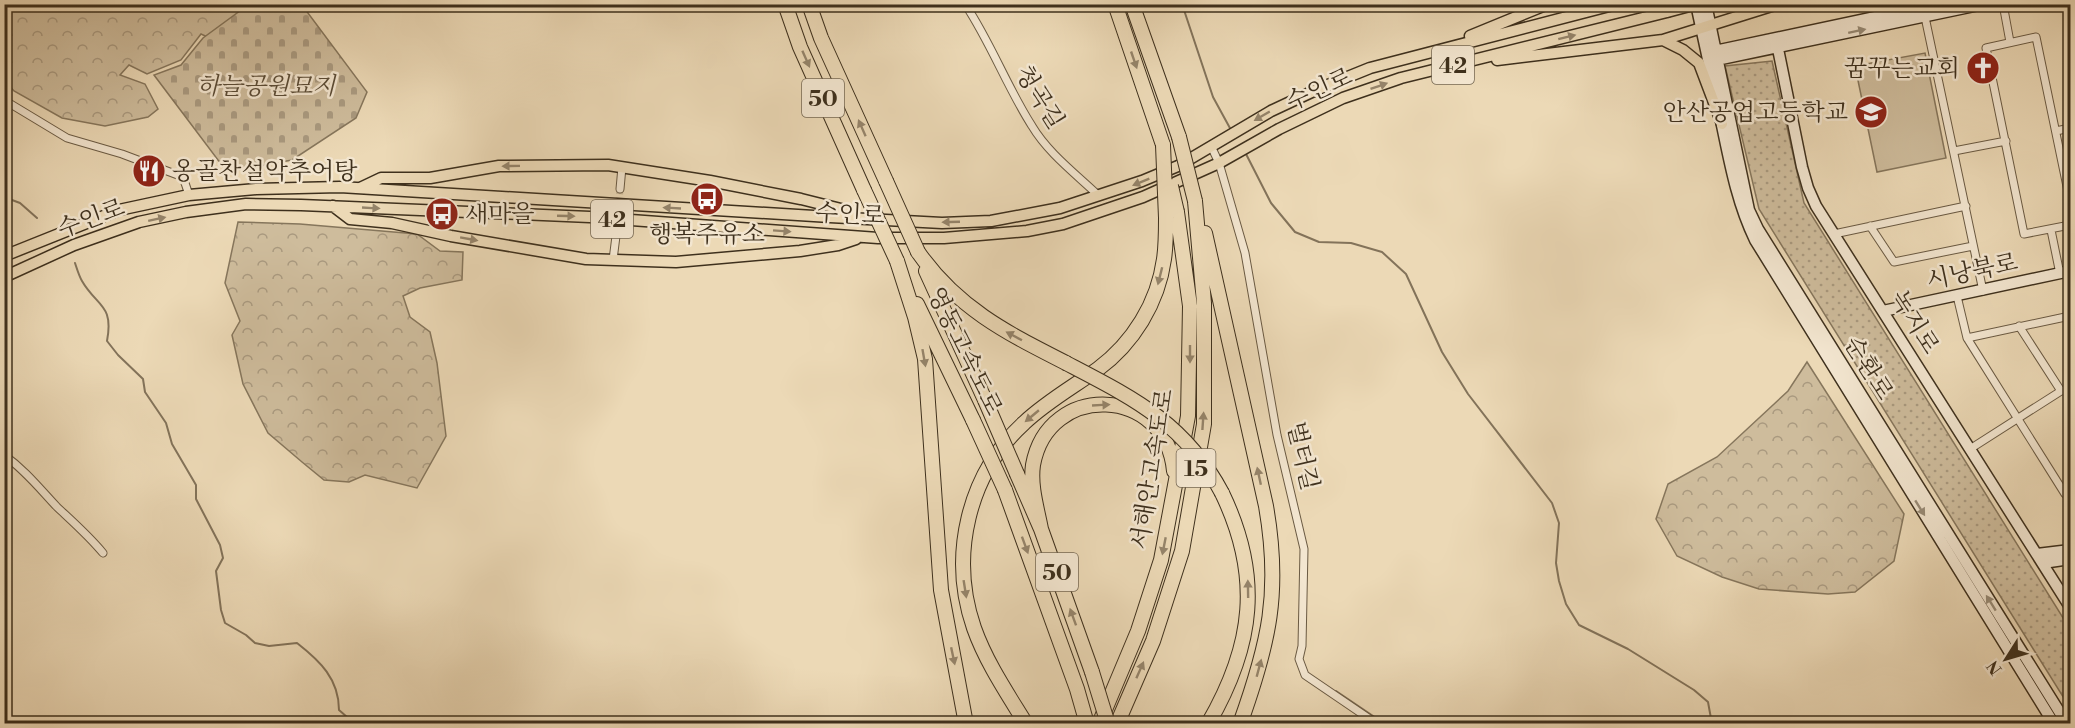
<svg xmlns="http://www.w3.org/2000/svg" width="2075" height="728" font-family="'Libre Bodoni','Noto Serif KR',serif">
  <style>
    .green { fill: #cebc9c; stroke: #86765c; stroke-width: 1.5 }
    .forest { fill: url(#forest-crowns); stroke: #86765c; stroke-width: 1.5 }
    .cemetery { fill: url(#cemetery-stones); stroke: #86765c; stroke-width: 1.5 }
    .park { fill: url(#park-dots); stroke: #86765c; stroke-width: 1.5 }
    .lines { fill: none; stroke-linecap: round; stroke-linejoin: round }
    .stream { stroke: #83735a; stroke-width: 2 }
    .street-tunnel { stroke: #c9b797; stroke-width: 7; stroke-dasharray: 7 3.5; stroke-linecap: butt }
    .street-casing { stroke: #6a5a43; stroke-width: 9 }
    .secondary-casing { stroke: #3e301d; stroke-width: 13 }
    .primary-casing { stroke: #3e301d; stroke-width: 13 }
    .highway-casing { stroke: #3e301d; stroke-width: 16 }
    .street { stroke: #f3e6d0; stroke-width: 7 }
    .secondary { stroke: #f3e6d0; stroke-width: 10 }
    .primary { stroke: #ecd9b6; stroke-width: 10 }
    .highway { stroke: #ecd9b6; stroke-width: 14 }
    .primary-bridge-casing { stroke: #3e301d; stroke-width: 13; stroke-linecap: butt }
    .highway-bridge-casing { stroke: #3e301d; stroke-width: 16; stroke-linecap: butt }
    .primary-bridge { stroke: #ecd9b6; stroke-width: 10 }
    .highway-bridge { stroke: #ecd9b6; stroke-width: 14 }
    .oneway { fill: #988b76 }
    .oneway2 { fill: #95846a }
    .labels { text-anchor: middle; stroke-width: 5; stroke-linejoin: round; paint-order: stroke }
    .shield { fill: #f3e6d0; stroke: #746753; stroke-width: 1.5 }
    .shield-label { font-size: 22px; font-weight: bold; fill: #3e301d }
    .poi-label { font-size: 24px; fill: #3e301d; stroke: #f3e6d0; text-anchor: end }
    .park-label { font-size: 24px; font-style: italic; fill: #5b4c36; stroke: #f3e6d0 }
    .street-label { font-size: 24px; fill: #3e301d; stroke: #f3e6d0 }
  </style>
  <defs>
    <pattern id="forest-crowns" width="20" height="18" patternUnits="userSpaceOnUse" patternTransform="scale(1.5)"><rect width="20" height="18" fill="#cebc9c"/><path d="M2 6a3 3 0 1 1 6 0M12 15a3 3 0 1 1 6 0" fill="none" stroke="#a9997f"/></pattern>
    <pattern id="cemetery-stones" width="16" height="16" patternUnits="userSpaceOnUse" patternTransform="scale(1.5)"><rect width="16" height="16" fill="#cebc9c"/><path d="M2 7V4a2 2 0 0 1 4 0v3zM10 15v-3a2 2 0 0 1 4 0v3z" fill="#a9997f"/></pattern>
    <pattern id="park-dots" width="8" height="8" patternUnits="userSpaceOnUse" patternTransform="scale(1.5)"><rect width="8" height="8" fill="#cebc9c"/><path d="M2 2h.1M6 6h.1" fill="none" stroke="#a9997f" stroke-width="1.8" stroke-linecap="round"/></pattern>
  </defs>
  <rect width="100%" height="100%" fill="#ecd9b6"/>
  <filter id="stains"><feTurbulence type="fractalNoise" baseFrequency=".00333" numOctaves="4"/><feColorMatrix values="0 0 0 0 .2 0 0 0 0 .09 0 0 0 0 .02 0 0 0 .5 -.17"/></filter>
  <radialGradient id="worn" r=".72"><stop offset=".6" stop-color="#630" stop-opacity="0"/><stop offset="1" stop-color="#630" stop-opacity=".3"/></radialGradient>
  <path class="green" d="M 1925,53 L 1946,158 L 1877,172 L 1855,66 Z"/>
  <path class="forest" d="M 4,5 L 241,5 L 239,30 L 216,41 L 201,34 L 181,60 L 147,74 L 129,65 L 120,75 L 145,84 L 158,109 L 148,117 L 105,126 L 62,118 L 14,91 L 5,81 Z
    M 238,222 L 300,224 L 417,234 L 440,251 L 463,252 L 462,280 L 420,288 L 403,296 L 410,317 L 430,332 L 437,363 L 446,436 L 417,488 L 365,475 L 349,482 L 324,480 L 302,462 L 268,433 L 243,384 L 232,335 L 240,321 L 225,283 Z
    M 1807,362 L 1904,514 L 1894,561 L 1855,592 L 1828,594 L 1759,589 L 1722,577 L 1677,556 L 1656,519 L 1668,484 L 1717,457 L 1788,391 Z"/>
  <path class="cemetery" d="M 248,5 L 302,5 L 367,92 L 356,118 L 292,160 L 227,172 L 154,75 L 181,65 L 203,38 Z"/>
  <path class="park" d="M 1772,61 L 1804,203 L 2070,629 L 2070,708 L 1759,209 L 1725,66 Z"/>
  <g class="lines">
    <path class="stream" d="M 1182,4 L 1213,97 L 1231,130
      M 1245,152 L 1271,203 L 1295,232 L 1319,242 L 1351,243 L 1382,252 L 1406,274 L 1442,352 L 1468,394 L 1552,503 L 1559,523 L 1556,563 L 1559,581 L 1566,604 L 1579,625 L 1628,649 L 1694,690 L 1708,702 L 1712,724
      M 4,197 L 20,203 L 37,218
      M 75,263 C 77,269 79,276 82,281 C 97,307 114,304 107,341 L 118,355 L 143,379 L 145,392 L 166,423 L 172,444 L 196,485 L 196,499 L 220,545 L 223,558 L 216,571 L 221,610 L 225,623 L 246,635 L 255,643 L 269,646 L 297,643 C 320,661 339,679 339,710 L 355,724
      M 1336,691 L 1379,720"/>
    <path class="street-tunnel" d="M 616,236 L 620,189"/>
    <defs>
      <path id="street" d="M 965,4 C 991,43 1007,87 1032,126 C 1048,153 1076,174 1099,196
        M 2003,4 L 2010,42
        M 1925,17 L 1983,291
        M 4,100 L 67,138 L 122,154 L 183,177 L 189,195
        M 2056,131 L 2070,128
        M 1211,146 L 1219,163 L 1245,253 L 1277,435 L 1304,549 L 1302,646 L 1299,659 L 1305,675 L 1377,724
        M 1954,151 L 2006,141
        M 620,189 L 622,167
        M 2070,201 L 2036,37 L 1986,48 L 2024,234 L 2070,225
        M 1870,226 L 1894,262 L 1973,246
        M 2051,230 L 2060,274
        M 1834,234 L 1966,206
        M 613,260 L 616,236
        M 1957,296 L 1967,338 L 2065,494 L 2070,494
        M 2019,326 L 2061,391 L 2070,390
        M 1967,338 L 2070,316
        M 1970,449 L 2061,391
        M 4,455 C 25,470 40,489 57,507 C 73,522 89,536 103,553"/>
      <path id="secondary" d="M 1696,4 L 1717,101
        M 1706,4 L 1749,210 L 1758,229 L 2067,724
        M 1776,39 L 1802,167 L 1808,188 L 1816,206 L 2070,607
        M 1710,52 L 1936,4
        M 1712,61 L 1984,4
        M 1720,116 C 1729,158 1736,201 1755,240 L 2054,724
        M 1883,311 L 2070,271
        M 2037,554 L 2070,550
        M 2043,563 L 2070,559"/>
      <path id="primary" d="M 1470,36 L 1548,4
        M 1663,40 L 1683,50 L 1699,63 L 1722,124
        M 1497,60 L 1663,40 L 1778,4
        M 360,188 L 381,178 L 430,178 L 499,166 L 608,165 L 710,181 L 801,199 L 841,209 L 856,218
        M 333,206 L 350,219 L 392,223 L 451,236 L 586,259 L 676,262 L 800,251 L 838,245 L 856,239
        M 4,256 L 119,210 L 189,195 L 256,189 L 340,187 L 830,217 L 942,223 L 991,221 L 1060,208 L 1142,181 L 1178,166 L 1271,111 L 1318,89 L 1370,68 L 1617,4
        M 4,277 L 74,245 L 139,222 L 186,212 L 246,204 L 301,205 L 590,217 L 878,238 L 944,238 L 1027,231 L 1063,224 L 1143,197 L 1219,163 L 1279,129 L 1343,98 L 1401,78 L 1667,12"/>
      <path id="highway" d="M 785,4 L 800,47 L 864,190
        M 809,4 L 821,38 L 886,181
        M 1115,4 L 1163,145
        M 1132,4 L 1179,137
        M 1205,233 L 1266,506 C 1281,592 1269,643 1240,724
        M 918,252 C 957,308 1007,333 1066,363
        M 897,261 L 915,317 L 925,359 L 941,590 L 966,724
        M 926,271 L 985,400
        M 917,304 L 973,420
        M 1017,474 L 1041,529 L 1092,672
        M 1005,490 L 1077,689 L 1087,724
        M 1041,529 C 1037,508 1030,486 1033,465 C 1048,381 1166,386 1174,471
        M 1026,724 C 1007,693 986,662 974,628 C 949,556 968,474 1024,423 C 1046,402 1073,387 1098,369 C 1133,343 1158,303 1164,259 C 1166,246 1166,232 1166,218
        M 1099,724 L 1138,631 L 1161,560 L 1188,416 L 1190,306 L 1177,212
        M 1117,724 L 1153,641 L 1182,551 L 1204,424 L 1204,303 L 1195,201
        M 1208,724 C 1254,645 1262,576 1222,493"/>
    </defs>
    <use href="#street" class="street-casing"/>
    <use href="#secondary" class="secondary-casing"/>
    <use href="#primary" class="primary-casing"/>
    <use href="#highway" class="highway-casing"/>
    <use href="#street" class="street"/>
    <use href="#secondary" class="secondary"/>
    <use href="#primary" class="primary"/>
    <use href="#highway" class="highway"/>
    <defs>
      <path id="primary-bridge" d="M 1667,12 L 1697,4"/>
      <path id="highway-bridge" d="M 1179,137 L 1195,201
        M 1163,145 L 1166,218
        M 886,181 L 918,252
        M 1171,186 L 1177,212
        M 864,190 L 897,261
        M 1066,363 C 1133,398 1185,423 1222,493
        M 985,400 L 1017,474
        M 973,420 L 1005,490
        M 1092,672 L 1108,724"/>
    </defs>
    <use href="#primary-bridge" class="primary-bridge-casing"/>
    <use href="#highway-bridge" class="highway-bridge-casing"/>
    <use href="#primary-bridge" class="primary-bridge"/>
    <use href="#highway-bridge" class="highway-bridge"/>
  </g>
  <defs><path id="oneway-solid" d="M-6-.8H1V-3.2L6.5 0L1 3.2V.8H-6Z" transform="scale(1.5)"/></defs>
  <g class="oneway">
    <use href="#oneway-solid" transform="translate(1857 31) rotate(-12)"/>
    <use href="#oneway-solid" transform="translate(1920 508) rotate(58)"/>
    <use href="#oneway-solid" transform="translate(1991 603) rotate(-122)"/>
  </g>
  <g class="oneway2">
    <use href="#oneway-solid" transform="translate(1567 37) rotate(-14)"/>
    <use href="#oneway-solid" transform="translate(806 59) rotate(66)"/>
    <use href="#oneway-solid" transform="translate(1134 60) rotate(71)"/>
    <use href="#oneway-solid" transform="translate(1379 86) rotate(-19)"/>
    <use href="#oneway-solid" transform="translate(1262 116) rotate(150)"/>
    <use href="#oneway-solid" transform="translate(862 128) rotate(-114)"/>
    <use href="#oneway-solid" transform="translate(511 166) rotate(179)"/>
    <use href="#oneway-solid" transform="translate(1141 182) rotate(158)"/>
    <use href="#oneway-solid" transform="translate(371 208) rotate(3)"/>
    <use href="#oneway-solid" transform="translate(672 208) rotate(-177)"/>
    <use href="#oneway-solid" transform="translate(566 216) rotate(2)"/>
    <use href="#oneway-solid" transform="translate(157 219) rotate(-12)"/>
    <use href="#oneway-solid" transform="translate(951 222) rotate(178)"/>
    <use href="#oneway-solid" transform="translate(782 231) rotate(4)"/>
    <use href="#oneway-solid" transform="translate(469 239) rotate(10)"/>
    <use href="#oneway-solid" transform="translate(1160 276) rotate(104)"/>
    <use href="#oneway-solid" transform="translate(1014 336) rotate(-152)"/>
    <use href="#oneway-solid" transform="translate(1190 354) rotate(90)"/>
    <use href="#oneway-solid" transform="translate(924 358) rotate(80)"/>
    <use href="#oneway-solid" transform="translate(1101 405) rotate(-3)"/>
    <use href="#oneway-solid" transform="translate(1032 416) rotate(140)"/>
    <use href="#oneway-solid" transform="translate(1203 421) rotate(-86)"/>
    <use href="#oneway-solid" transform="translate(1259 476) rotate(-102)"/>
    <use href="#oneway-solid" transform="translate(1025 545) rotate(70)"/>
    <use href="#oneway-solid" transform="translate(1164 546) rotate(101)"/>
    <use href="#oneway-solid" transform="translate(965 589) rotate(81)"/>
    <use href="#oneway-solid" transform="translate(1248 589) rotate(-91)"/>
    <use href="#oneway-solid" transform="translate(1073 617) rotate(-110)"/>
    <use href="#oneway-solid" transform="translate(953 656) rotate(78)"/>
    <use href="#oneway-solid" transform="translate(1259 668) rotate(-75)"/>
    <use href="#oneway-solid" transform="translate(1140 670) rotate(-66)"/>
  </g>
  <defs>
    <symbol id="church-disc" viewBox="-11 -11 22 22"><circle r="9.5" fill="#8f2418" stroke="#f3e6d0"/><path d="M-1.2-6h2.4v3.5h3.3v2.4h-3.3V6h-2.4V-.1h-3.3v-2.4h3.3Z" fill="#fff"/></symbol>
    <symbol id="school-disc" viewBox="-11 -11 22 22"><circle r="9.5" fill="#8f2418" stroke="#f3e6d0"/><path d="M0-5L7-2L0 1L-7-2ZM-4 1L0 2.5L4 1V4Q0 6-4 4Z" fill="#fff"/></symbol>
    <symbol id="restaurant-disc" viewBox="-11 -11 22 22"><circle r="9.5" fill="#8f2418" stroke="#f3e6d0"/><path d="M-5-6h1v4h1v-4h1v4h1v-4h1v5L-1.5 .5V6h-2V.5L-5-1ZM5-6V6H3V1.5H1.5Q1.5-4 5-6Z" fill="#fff"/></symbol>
    <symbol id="bus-disc" viewBox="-11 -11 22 22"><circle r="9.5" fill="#8f2418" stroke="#f3e6d0"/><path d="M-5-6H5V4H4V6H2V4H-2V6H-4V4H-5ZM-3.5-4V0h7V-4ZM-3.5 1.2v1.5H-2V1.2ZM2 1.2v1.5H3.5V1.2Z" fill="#fff"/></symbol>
  </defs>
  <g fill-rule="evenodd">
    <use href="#church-disc" x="1964" y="49" width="38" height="38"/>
    <use href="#school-disc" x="1852" y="93" width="38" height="38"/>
    <use href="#restaurant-disc" x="130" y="152" width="38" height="38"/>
    <use href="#bus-disc" x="688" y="180" width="38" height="38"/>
    <use href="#bus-disc" x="423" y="195" width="38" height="38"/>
  </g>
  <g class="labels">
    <g class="shield">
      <rect x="1432" y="46" width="42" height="38" rx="4.5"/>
      <rect x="802" y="79" width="42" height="38" rx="4.5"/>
      <rect x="591" y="200" width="42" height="38" rx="4.5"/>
      <rect x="1176.5" y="449" width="39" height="38" rx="4.5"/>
      <rect x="1036" y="553" width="42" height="38" rx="4.5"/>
    </g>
    <g class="shield-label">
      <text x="1453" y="73">42</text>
      <text x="823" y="106">50</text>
      <text x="612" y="227">42</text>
      <text x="1196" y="476">15</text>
      <text x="1057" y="580">50</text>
    </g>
    <g class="poi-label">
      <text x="1960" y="76">꿈꾸는교회</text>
      <text x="1848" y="120">안산공업고등학교</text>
      <text x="172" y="179" text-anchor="start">옹골찬설악추어탕</text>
      <text x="465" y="222" text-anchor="start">새마을</text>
      <text x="707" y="242" text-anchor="middle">행복주유소</text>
    </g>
    <g class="park-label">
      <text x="266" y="94">하늘공원묘지</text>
    </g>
    <g class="street-label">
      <text transform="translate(1319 89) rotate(-24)" y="8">수인로</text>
      <text transform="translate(1040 97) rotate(58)" y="8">청곡길</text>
      <text transform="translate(850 214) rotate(3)" y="8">수인로</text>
      <text transform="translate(91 218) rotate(-20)" y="8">수인로</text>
      <text transform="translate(1972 271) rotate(-12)" y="8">시낭북로</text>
      <text transform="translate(1915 322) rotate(58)" y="8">녹지로</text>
      <text transform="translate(965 351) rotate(64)" y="8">영동고속도로</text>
      <text transform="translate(1869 368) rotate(58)" y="8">순환로</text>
      <text transform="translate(1303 456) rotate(77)" y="8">벌터길</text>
      <text transform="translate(1152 469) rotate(-81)" y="8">서해안고속도로</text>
    </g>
  </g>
  <rect width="2075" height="728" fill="none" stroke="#ecd9b6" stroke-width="24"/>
  <rect x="6" y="6" width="2063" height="716" fill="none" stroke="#3e301d" stroke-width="3"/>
  <rect x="12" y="12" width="2051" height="704" fill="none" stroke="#3e301d" stroke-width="1.5"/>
  <g transform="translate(2006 659) rotate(233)" stroke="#f3e6d0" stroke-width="4.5" paint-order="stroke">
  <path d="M0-4.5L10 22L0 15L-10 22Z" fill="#3e301d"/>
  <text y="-9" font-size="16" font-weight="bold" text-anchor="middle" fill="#3e301d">N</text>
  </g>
  <rect width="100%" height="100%" filter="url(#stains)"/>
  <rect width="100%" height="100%" fill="url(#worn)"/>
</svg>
